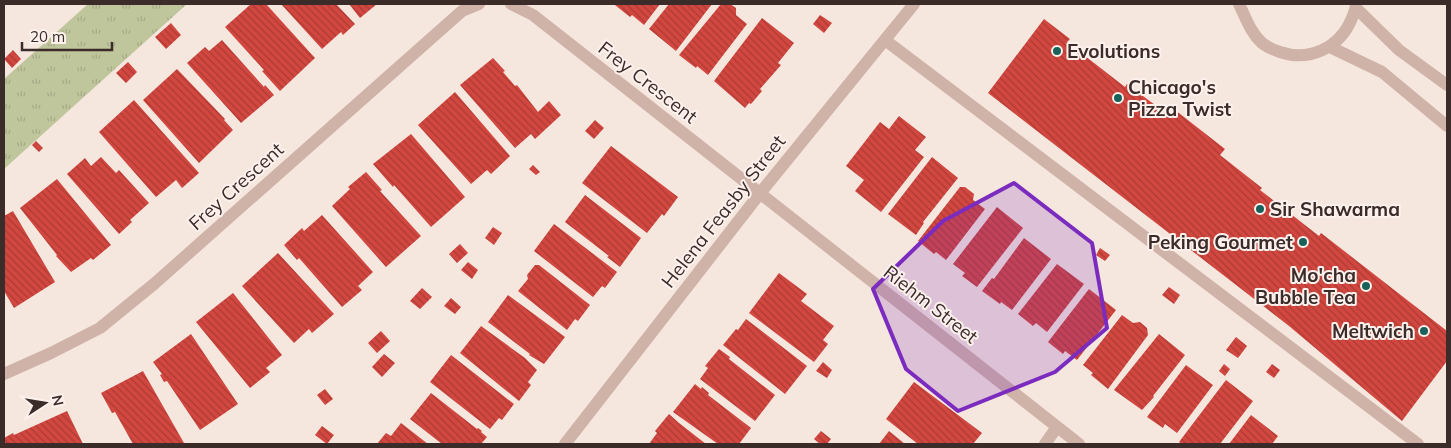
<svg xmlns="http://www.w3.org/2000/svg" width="1451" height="448" font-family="Mulish,sans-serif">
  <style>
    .grass { fill: url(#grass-tufts) }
    .building { fill: url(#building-back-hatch) }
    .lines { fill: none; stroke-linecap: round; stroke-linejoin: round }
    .service { stroke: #cfb2a8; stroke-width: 12 }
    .minor { stroke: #cfb2a8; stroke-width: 12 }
    .marked { fill: #7b2cbf; fill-opacity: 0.2; stroke: #7b2cbf; stroke-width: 4; stroke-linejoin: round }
    .poi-dot { fill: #196259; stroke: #fcf1ec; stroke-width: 2 }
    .labels { text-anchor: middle; stroke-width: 4; stroke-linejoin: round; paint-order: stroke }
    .poi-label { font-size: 19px; font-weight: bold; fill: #3b2b29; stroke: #fcf1ec; text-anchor: start }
    .street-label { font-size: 19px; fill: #3b2b29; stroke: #fcf1ec }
  </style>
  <defs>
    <pattern id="grass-tufts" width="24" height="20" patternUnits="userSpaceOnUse" patternTransform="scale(1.25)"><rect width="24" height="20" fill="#c0c69c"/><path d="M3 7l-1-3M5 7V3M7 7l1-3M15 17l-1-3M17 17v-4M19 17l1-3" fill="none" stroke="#a6aa86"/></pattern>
    <pattern id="building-back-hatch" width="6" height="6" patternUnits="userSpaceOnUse" patternTransform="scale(1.25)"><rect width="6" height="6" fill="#d2473f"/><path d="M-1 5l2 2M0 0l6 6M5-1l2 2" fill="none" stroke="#ac3b35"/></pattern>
  </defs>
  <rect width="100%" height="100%" fill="#f5e6de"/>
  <path class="grass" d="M 88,4 L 187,4 L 4,169 L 4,79 Z"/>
  <path class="building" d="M 251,4 L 266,4 L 315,58 L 280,91 L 262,71 L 264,70 L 225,27 Z
    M 281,4 L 336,4 L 355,24 L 343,35 L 341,32 L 322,49 Z
    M 349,4 L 377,4 L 360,18 Z
    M 616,4 L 660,4 L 644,25 L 632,15 L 630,17 L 615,5 Z
    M 669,4 L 712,4 L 676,51 L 649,29 Z
    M 721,4 L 730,4 L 736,8 L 736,15 L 747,24 L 708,75 L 697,66 L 696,68 L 679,55 Z
    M 820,15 L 832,23 L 824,33 L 813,24 Z
    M 762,18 L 794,43 L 778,63 L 781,65 L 760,89 L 762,91 L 751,104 L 749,103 L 745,108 L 714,81 Z
    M 1044,19 L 1070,39 L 1067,42 L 1125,87 L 1127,84 L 1171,117 L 1175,110 L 1225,149 L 1220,155 L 1262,188 L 1260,190 L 1319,236 L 1321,233 L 1447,331 L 1447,361 L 1402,421 L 1289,326 L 988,93 Z
    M 171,23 L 181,35 L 166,49 L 155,37 Z
    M 222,40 L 264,87 L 265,85 L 274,95 L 241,123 L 187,63 L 205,47 L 209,51 Z
    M 13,50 L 21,59 L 12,68 L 4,59 Z
    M 493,58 L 505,71 L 503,72 L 515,86 L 517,85 L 538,112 L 549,101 L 561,115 L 535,139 L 531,134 L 515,148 L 460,85 Z
    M 128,62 L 137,72 L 126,83 L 116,73 Z
    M 177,69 L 225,119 L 224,120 L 233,130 L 199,163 L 143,100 Z
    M 455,92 L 510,156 L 491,174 L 487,170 L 471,184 L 418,125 Z
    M 134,100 L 199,173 L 182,188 L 176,180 L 156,197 L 99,132 Z
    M 899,116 L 926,137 L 915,150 L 924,157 L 881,212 L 855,191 L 864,180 L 846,166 L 880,122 L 889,129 Z
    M 595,120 L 604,128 L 594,139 L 585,131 Z
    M 411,134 L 465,197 L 431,227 L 394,185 L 393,187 L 373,164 Z
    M 36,141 L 43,148 L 39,152 L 32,145 Z
    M 611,146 L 678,197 L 664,216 L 662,214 L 647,233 L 582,183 Z
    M 101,157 L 116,173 L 119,170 L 149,203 L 130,220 L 132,222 L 119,234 L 67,174 L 85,158 L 91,166 Z
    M 932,157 L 958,178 L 923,222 L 924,223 L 916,235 L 888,214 Z
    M 533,165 L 540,172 L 536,175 L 529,169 Z
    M 366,172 L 382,190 L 380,191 L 421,236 L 386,267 L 332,206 L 350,189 L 348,187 Z
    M 57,179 L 111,245 L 93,260 L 91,258 L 71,272 L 56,256 L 57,255 L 20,208 Z
    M 960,187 L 965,187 L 974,194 L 973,200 L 985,209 L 946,260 L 936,252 L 934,254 L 918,241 Z
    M 585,195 L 641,238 L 620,267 L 607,257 L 609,256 L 565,222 Z
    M 997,207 L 1023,228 L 977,287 L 962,276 L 965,273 L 953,264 Z
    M 13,211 L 55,282 L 14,308 L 4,291 L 4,216 Z
    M 322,215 L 373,272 L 358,286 L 362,290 L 342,307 L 299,258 L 297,260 L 284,245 L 302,228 L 304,231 Z
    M 554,224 L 617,272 L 605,288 L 602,286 L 593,297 L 534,251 Z
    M 493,227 L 502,233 L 494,245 L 485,238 Z
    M 1024,238 L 1051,259 L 1012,310 L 1001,302 L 1000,304 L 982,291 L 992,278 L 994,279 Z
    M 460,244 L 468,253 L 457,263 L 449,254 Z
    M 1100,248 L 1110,255 L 1105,261 L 1096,255 Z
    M 278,253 L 334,314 L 312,333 L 309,329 L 294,343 L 242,286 Z
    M 468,262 L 478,270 L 472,279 L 461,270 Z
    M 1057,264 L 1084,284 L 1047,332 L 1036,323 L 1033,326 L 1018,314 Z
    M 535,265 L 539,265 L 590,305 L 578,321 L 575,319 L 567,330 L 518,291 L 528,279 L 527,275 Z
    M 779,273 L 807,294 L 801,301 L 834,326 L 823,340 L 828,344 L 814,362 L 749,313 Z
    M 1169,287 L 1180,295 L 1174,304 L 1162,295 Z
    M 422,288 L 432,297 L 420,309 L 410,301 Z
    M 1089,289 L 1116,310 L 1077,360 L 1065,351 L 1063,354 L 1048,342 Z
    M 233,293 L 282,355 L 266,368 L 270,372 L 250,388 L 196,322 Z
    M 508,295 L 565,337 L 544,364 L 529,355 L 530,354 L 488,322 Z
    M 451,298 L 461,307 L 455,314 L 444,306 Z
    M 1122,315 L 1133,323 L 1140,322 L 1147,328 L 1148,335 L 1108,389 L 1091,375 L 1093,373 L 1083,365 Z
    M 746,319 L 807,366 L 785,394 L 723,345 L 736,329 L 738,330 Z
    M 481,326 L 525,358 L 537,370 L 528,382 L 531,385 L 519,401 L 460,353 Z
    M 381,331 L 390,341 L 377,353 L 368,343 Z
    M 191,334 L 238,404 L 200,430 L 167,381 L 164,382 L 160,375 L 162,374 L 153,362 Z
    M 1159,334 L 1185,355 L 1153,396 L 1154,397 L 1142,410 L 1114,390 Z
    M 1236,337 L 1247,346 L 1238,358 L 1226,350 Z
    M 719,349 L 730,357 L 729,359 L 775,395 L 755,421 L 700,379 L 708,368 L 705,366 Z
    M 384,354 L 395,363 L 382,377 L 372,367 Z
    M 451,355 L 514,404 L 502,420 L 499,418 L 490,429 L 430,382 Z
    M 823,362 L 832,370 L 827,378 L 816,371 Z
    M 1224,364 L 1230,369 L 1225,376 L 1219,371 Z
    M 1272,364 L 1280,370 L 1274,378 L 1266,372 Z
    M 1186,365 L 1213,385 L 1177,433 L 1165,424 L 1163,428 L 1147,417 Z
    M 143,371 L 184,443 L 182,444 L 133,444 L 115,412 L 112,413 L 101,393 Z
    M 1226,380 L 1253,401 L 1220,444 L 1182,444 L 1179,442 Z
    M 914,382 L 982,433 L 973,444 L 918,444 L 886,419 Z
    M 695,384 L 701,389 L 702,387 L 709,393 L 708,395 L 751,428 L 739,444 L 718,444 L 673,412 Z
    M 325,389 L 333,399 L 325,405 L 317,395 Z
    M 431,393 L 477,429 L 478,428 L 482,431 L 481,432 L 487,437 L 481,444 L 442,444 L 410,419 Z
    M 67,411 L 83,444 L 4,444 L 4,438 L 13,433 L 14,435 Z
    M 669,414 L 679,423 L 706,444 L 649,444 L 657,433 L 655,431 Z
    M 1251,415 L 1278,436 L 1272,444 L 1229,444 Z
    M 401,423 L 428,444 L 377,444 L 386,433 L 391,436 Z
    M 322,426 L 334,435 L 327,444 L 315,435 Z
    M 821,431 L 831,439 L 827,444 L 820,444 L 814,439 Z
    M 889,431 L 905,444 L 879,444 Z"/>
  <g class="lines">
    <path class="service" d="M 885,40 L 1418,444"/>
    <path class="minor" d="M 511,4 L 533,15 L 1079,444
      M 1239,4 C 1246,18 1250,32 1262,43 C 1267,47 1274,50 1280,52 C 1309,62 1340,48 1352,18 C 1354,13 1356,9 1356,4
      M 1356,8 L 1399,50 L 1447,85
      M 1330,47 L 1382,72 L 1447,126
      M 4,374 L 51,353 L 100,328 L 154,284 L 462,11 L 479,4
      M 565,444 L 761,192 L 914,4
      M 1045,444 L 1057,427"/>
  </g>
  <path class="marked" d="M 1014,183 L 1092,243 L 1107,328 L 1055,372 L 958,411 L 906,369 L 873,289 L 943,221 Z"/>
  <g class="poi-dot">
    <circle cx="1057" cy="51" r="5"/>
    <circle cx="1118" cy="98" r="5"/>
    <circle cx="1260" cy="209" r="5"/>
    <circle cx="1303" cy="242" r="5"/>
    <circle cx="1366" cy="286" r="5"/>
    <circle cx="1424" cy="331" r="5"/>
  </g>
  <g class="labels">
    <g class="poi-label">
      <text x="1067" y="58">Evolutions</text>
      <text x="1128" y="94">Chicago's<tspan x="1128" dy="22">Pizza Twist</tspan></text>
      <text x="1270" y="216">Sir Shawarma</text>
      <text x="1293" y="249" text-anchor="end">Peking Gourmet</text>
      <text x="1356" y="282" text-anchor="end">Mo'cha<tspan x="1356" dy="22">Bubble Tea</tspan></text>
      <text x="1414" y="338" text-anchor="end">Meltwich</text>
    </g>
    <g class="street-label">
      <text transform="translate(648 82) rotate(38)" y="7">Frey Crescent</text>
      <text transform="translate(236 186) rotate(-42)" y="7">Frey Crescent</text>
      <text transform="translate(723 211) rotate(-52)" y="7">Helena Feasby Street</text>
      <text transform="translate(931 304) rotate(38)" y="7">Riehm Street</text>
    </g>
  </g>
  <rect width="1451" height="448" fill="none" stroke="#3b2b29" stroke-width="10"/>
  <g transform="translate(45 403) rotate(78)" stroke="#fcf1ec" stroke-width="4" paint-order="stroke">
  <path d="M0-4L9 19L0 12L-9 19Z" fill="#3b2b29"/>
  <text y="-8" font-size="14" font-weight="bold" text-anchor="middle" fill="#3b2b29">N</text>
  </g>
  <path d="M22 42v8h90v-8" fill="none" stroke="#3b2b29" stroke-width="2.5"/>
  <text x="30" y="42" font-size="15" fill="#3b2b29" stroke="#fcf1ec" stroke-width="4" paint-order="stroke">20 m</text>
</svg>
